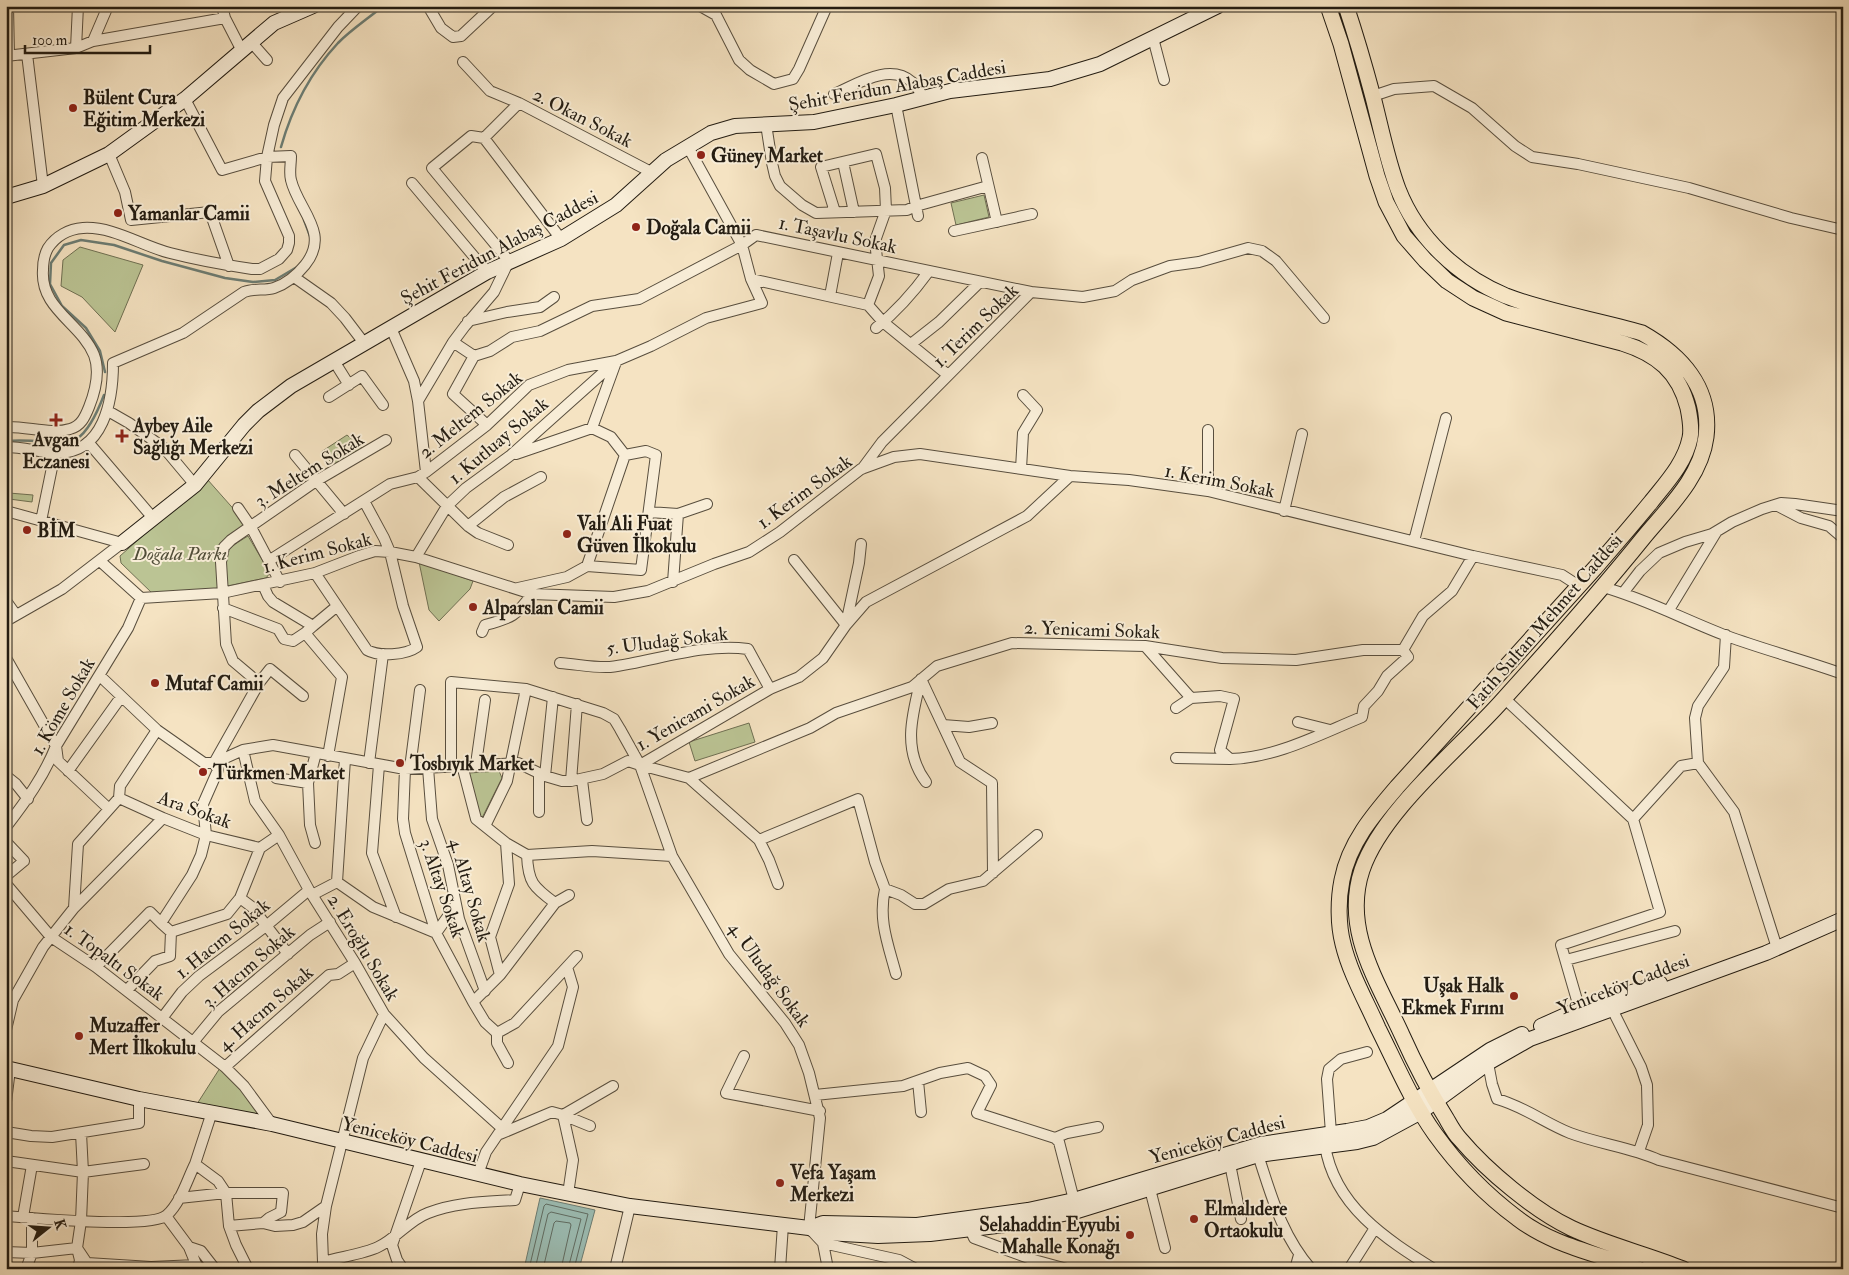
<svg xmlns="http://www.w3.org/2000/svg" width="1849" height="1275" font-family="'IM FELL Double Pica',serif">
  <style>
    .green { fill: #bbc494; stroke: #6f7053 }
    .water { fill: #9cbeb5; stroke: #6c7d74 }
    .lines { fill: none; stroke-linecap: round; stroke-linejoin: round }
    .shore { stroke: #606d64; stroke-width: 1 }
    .stream { stroke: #6c7d74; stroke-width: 2.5 }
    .street-casing { stroke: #584e3e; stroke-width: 12 }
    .secondary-casing { stroke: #231c12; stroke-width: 16 }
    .primary-casing { stroke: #231c12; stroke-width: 17 }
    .street { stroke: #f8edd7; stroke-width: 10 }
    .secondary { stroke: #f8edd7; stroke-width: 14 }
    .primary { stroke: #f5e3c2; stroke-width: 15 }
    .poi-dot { fill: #8f2418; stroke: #f8edd7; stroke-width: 2 }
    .labels { text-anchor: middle; stroke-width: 4; stroke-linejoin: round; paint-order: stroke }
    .street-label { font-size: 19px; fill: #231c12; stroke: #f8edd7 }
    .poi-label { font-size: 19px; font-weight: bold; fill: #231c12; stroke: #f8edd7; text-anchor: start }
    .park-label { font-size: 19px; font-style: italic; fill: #514e39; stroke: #f8edd7 }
  </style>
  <rect width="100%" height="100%" fill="#f5e3c2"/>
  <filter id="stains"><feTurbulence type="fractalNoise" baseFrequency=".004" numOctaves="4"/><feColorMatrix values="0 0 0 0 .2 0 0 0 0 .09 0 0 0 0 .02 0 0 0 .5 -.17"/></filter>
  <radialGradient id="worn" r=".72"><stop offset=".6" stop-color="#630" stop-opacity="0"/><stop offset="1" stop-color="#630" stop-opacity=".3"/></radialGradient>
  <path class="green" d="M 984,195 L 989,217 L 956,225 L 951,203 Z
    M 80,247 L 143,265 L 115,332 L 82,297 L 61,286 L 63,260 Z
    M 347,435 L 364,450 L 335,466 L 321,452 Z
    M 207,479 L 246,523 L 227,540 L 217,554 L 220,588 L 153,594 L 121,563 L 120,556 Z
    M 9,493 L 33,495 L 32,502 L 9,499 Z
    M 248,536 L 270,573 L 266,578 L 227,586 C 221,555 220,553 248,536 Z
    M 419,562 L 473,581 L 470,589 L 439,621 L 429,610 Z
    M 749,723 L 755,742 L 695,761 L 689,742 Z
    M 499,771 L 502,778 L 482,818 L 478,817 L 469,773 Z
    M 220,1068 L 239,1085 L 257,1112 L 255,1118 L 197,1104 Z"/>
  <path class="water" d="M 540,1198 L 595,1210 L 579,1269 L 524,1269 Z"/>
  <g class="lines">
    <path class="shore" d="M 529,1269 L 544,1206 L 546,1204 L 588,1214 L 574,1269
      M 535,1269 L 548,1214 L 551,1212 L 581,1219 L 568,1269
      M 543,1269 L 554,1223 L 556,1221 L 570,1223 L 571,1225 L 561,1269"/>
    <path class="stream" d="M 281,147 C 292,108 311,72 338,43 C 352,29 369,18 383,6
      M 304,220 L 310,236
      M 105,372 L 100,351 L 86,328 L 62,306 L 50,284 L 51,263 L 64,245 L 81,240 L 114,245 L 162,261 L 225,278 L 253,282 L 275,280 L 297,267
      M 6,441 C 63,436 77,465 104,395"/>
    <defs>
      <path id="street" d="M 8,6 L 9,56
        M 222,6 L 225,18 L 242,51
        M 428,6 L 441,28 L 453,37 L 461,36 L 493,6
        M 700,6 L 716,15 L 739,60 L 750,70 L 774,84 L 793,79 L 799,69 L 827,6
        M 1153,38 L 1164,80
        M 93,41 L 108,6
        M 252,43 L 267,60
        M 76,48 L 78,6
        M 27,54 L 43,186
        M 6,56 L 76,48 L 93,41 L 225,18
        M 463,62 L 490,91 L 519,103
        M 834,94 C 856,85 889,62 912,82 C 917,86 920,93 924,98
        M 1373,96 L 1394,89 L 1434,86 L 1472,108 L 1515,146 L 1532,157 L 1578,164 L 1689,188 L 1791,218 L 1843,230
        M 896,105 L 918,216
        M 766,124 L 772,163 L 775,176 L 780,186 L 802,205 L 816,213 L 907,210 L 916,206 L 988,186
        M 484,138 L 561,239
        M 109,154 L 125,192 L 131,220 L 210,212 L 229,266
        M 982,158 L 997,222
        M 843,162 L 854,212
        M 412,183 L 487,272
        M 835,212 L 821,167 L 876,154 L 885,188 L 886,210 L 875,241 L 879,276 L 868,305
        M 954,231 L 1032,214
        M 294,277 L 331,303 L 345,318 L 364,343
        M 751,279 L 868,305 L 883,322 L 948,375
        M 830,296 L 838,253
        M 468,321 L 507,312 L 540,307 L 554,297
        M 391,328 L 414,381 L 418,401 L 426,472
        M 876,328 C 897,311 913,293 929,271
        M 453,342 L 474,356
        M 911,344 L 939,322 L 980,282
        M 474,356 L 490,351 L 512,337 L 540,331 L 592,306 L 639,299 L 742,245 L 756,235 L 1031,292
        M 474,356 L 453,394 L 487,425
        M 334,361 L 349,385
        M 329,397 L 362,376 L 383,405
        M 418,401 L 453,342 L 465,326 L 494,292 L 509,261 L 432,168 L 471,136 L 484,138 L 519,103 L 651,172
        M 108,411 L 129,423 L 164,448 L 195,485
        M 6,427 C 27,426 51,435 70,429 C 81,426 85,417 89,407 C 95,392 100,371 94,355 C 81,323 40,309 43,270 C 43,262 44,255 48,248 C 56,236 69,229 83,228 C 113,226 142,246 170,253 C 197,260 225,265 252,269 L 260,269 L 279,259 L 287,250 L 289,243 L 289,236 L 265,181 L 267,157 L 274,125 L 283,98 L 338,27 L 358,6
        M 592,428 L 616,362
        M 1208,430 L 1208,491
        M 88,442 L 153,518
        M 6,447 C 23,447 39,452 56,453 C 104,454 113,400 113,363 L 183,333 L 244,292 C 254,288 265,291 274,288 C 286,284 297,275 305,265 C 331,233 298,210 291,180 C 289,173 291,164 291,156 L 267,157 L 222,170 L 185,99
        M 516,454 L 592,428 L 611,437 L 625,455
        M 295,455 L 344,514
        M 862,469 L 882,442 L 1031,292 L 1083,297 L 1115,291 L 1132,280 L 1170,266 L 1199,262 L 1248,248 L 1262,251 L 1276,261 L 1324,318
        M 1021,469 L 1023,433 L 1037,410 L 1023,395
        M 418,477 L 468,526 L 478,533 L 508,545
        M 1776,505 L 1801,518 L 1829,526 L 1843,538
        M 238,508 L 251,527 L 280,582
        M 6,511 L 122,543
        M 1284,511 L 1302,434
        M 649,512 L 678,514 L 707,504
        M 41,521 L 55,453
        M 468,526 L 504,497 L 541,477
        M 1414,541 L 1446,418
        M 416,557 L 447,506 L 466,488 L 511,455 L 615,362
        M 270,560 L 390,484 L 418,477 L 426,472 L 487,425 L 529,385 L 568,370 L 616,361 L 651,346 L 706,318 L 762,303 L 751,279 L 742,245 L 688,147
        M 794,560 L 846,625
        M 100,561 L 141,598 L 222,593 L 315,573 L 359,556 L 375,551 L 390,552 L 416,557 L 532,594 L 614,597 L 648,591 L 714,564 L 749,552 L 780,532 L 861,469 L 894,457 L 920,454 L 1070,476 L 1129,480 L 1208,491 L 1473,556 L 1562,575 L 1579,586
        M 587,566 L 625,455
        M 315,573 L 367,650 C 379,657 406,655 417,647 L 403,606 L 390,552 L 384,538 L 364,501
        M 673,582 L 678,514
        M 263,585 L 268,596 L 273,602 L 313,626 L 305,633 L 342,677 L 328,756
        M 1603,587 C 1646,599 1685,620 1727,636 C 1765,650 1804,660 1843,674
        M 518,588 L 567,577 L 587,566 L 641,570 L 656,455 L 646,451 L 625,455
        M 1623,593 L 1640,571 L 1659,553 L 1685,542 L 1712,534 L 1732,522 L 1762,509 L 1781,503 L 1795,504 L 1843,511
        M 6,601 L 16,615
        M 223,608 L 278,629 L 284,639 L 293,641 L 305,633
        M 1669,610 L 1717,531
        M 6,621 L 62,589 L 122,543
        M 846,624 L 859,563 L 861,544
        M 313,626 L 336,607
        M 482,632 L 485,625 C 512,618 516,616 532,594
        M 1145,646 L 1191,698 L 1220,696 L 1234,699 L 1220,750 L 1230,759 C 1276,758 1320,734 1362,717 L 1364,706 L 1378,691 L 1387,676 L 1408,657 L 1403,650
        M 6,658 L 56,746 L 58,761 L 109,809
        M 560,663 C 576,664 594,668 610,667 C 656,661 701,643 748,649 L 770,689
        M 100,676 L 157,730 L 204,763 L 214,763 L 243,750 L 273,745 L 405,769 L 518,763 L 545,776 L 562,781 L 571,781 L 603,774 L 628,761 L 640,765 L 770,689 L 799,677 L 823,658 L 846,625 L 866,602 L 1027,516 L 1070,476
        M 921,679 L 960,762 L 992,783 L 993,873
        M 921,679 C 912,715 902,750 926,782
        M 259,683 L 270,669 L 303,696
        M 1504,698 L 1633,819 L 1660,912 L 1561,945 L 1581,1014
        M 1176,708 L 1191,698
        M 1298,722 L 1330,730
        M 943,725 L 969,727 L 992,723
        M 243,750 L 255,801 L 279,835 L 309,890 L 355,963 L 384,1014 L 424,1058 L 503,1129
        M 1176,758 L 1230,759
        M 369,763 L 383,654
        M 1698,763 L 1695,718 L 1698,706 L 1724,667 L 1726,635
        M 476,764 L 485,700
        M 379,765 L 372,853 L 396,917
        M 462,765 L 476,819 L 506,843 L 527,855 L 592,851 L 672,856
        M 640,765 L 689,778 L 759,840 L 769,860 L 778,884
        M 451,766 L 451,682 L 526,689 L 603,713 L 614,719 L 620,729 L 640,765 L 672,856 L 729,954 L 785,1023 L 799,1045 L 809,1073 L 820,1118 L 809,1228 L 823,1243 L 828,1269
        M 410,768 L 420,690
        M 428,768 L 432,819 L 448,865 L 459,919 L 485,991
        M 405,769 L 403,819 L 405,833 L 436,933 L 473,1002 L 485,1022 L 497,1033
        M 68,771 L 121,697
        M 539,773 L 539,812
        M 6,776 L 16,784 L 28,799
        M 545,776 L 553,697
        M 276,778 L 308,783
        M 689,778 L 810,728 L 836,713 L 912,687 L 937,666 L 1012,643 L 1145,646 L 1222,658 L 1296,660 L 1363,650 L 1403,650 L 1423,616 L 1452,591 L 1473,556
        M 582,780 L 587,820
        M 571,781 L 577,704
        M 119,798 L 163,818 L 206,835 L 260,848
        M 1633,819 L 1681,766 L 1698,763 L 1734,812 L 1777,948
        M 485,826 L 507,781 L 526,689
        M 6,827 C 26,801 44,776 56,746 L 128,628 L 141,598
        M 759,840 L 858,799 L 875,862 L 885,889
        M 6,842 L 24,861 L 6,876
        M 315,843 L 310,825 L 308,783 L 316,753
        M 527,855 C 528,882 533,887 555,903
        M 337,882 L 345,759
        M 6,884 L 51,937 L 96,967 L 225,1067 L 244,1086 L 272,1124
        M 312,895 L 337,882 L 373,907 L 436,933 L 456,905
        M 240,898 L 252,907 L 288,954
        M 74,908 L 78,844 L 119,798 L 120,786 L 157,730
        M 171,932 L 227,914 L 240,898 L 260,848 L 279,835
        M 1566,960 L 1675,931
        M 96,967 L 150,912 L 161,923
        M 896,974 C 888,944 878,920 885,889 L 901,895 L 915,904 L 924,904 L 949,889 L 983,881 L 1037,835
        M 500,975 L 490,937 L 509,884 L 506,843
        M 127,990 L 155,961 L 170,956 L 171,932 L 161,923 L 192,875 L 201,855 L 206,835 L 203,804 L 218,770 L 214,763 L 259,683 L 233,661 L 226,644 L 221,562 L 224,547 L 231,540 L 316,481 L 386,440
        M 473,1002 L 500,975 L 555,903 L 569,895
        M 1612,1009 L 1641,1067 L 1647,1085 L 1648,1125 L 1639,1151
        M 163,1017 L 182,992 L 199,976 L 266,926 L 309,890
        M 6,1030 L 13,1000 L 43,947 L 74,908 L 163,818
        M 497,1033 L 515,1023 L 577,956
        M 497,1033 L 497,1043 L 508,1063
        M 194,1041 L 218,1012 L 310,935 L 330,922
        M 744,1056 L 726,1093 L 820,1111
        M 1488,1063 L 1492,1084 L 1497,1099 C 1523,1106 1545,1123 1570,1133 C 1599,1144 1630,1147 1659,1160 L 1843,1208
        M 225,1067 L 329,975 L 338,974 L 355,963
        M 918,1081 L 921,1112
        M 815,1095 L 903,1086 L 940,1073 L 968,1068 L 985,1076 L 991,1085 L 977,1113 L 1055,1138 L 1059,1142 L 1074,1200
        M 6,1102 L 10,1069
        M 212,1112 L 195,1164 L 218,1181 L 226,1193 L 229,1226 L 236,1245 L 248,1269
        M 563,1115 L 573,1160 L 568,1194
        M 563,1115 L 590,1126
        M 6,1132 L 31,1136 L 52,1137 L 139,1123 L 139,1099
        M 1331,1133 L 1327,1079 L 1329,1069 L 1341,1059 L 1367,1052
        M 500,1134 L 552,1112 L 563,1115 L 613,1086
        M 1055,1138 L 1067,1133 L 1098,1127
        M 1325,1145 C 1334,1206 1386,1239 1434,1269
        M 1258,1155 C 1272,1197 1281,1234 1311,1269
        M 6,1161 L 83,1172 L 144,1164
        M 1230,1164 L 1241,1219
        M 478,1174 L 486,1152 L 558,1046 L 573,987 L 567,967
        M 1150,1189 L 1165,1248
        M 179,1198 L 226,1193 L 283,1193 L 281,1212 L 269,1218 L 263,1223
        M 6,1216 C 32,1218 152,1229 167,1215 C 181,1202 187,1180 195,1164
        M 166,1216 L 189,1247 L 198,1269
        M 23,1217 L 32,1165
        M 229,1226 L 263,1223 L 275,1226 L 293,1225 L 303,1222 L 326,1206
        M 970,1229 L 974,1238 L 1034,1260 L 1067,1269
        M 823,1243 L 899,1260 L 916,1269
        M 189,1247 L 201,1251 L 215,1269
        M 6,1252 L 32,1253 L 77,1248 L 87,1263 L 151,1267 L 197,1265
        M 323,1262 L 322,1234 L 326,1206 L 363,1058 L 384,1014
        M 323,1262 C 339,1257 364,1254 378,1247 C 397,1238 409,1220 428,1213 C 456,1202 486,1202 515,1200 L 520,1184
        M 26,1269 L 32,1253 L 32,1218
        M 78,1269 L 80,1260 L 77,1248 L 81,1221 L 83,1172 L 81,1133
        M 403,1269 L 397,1260 L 392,1245 L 421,1161
        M 615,1269 L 630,1206
        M 780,1269 L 783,1225
        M 1295,1269 L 1299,1255
        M 1349,1269 L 1375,1228"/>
      <path id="secondary" d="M 6,197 L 43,186 L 109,154 L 185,99 L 274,23 L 313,6
        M 122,543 L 195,485 L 244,425 L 258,411 L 291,386 L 487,272 L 561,239 L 616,205 L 666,160 L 711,133 L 735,126 L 814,122 L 896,105 L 950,91 L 1050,79 L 1100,64 L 1218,6
        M 1541,1026 L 1579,1009 L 1660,983
        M 6,1068 L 139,1099 L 272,1124 L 520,1184 L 630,1206 L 809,1228 L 826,1233 L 878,1236 L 930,1234 L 1013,1224 L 1074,1212 L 1258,1155 L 1357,1142 L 1373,1138 L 1421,1112 L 1488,1063 L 1530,1039 L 1766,953 L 1843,919
        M 812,1227 L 823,1223 L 917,1225 L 1028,1210 L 1074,1200 L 1261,1144 L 1347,1131 L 1368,1127 L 1387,1119 L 1490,1050 L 1522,1034"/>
      <path id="primary" d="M 1328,6 L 1341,44 L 1377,176 L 1386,202 L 1404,236 L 1425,260 L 1447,281 L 1473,298 L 1506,313 L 1622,343 C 1657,354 1679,372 1688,408 C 1690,418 1692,429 1690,438 C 1685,463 1666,483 1651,502 C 1633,524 1614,546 1595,568 C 1529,642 1463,715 1397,787 C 1373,815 1349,843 1342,880 C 1338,900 1338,925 1343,944 C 1350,973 1366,1001 1378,1028 C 1396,1064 1412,1102 1435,1134 C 1458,1166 1486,1195 1517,1218 C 1553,1246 1597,1253 1638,1269
        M 1346,6 C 1356,36 1365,67 1373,97 C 1381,128 1387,160 1398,189 C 1417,238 1458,276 1506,296 C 1547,312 1598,320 1642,333 C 1681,355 1712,388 1706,437 C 1701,477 1668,508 1644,537 C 1598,594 1550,648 1501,702 C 1459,749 1382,811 1362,870 C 1342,930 1378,982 1402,1035 C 1415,1064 1429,1091 1446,1118 C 1450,1125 1454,1133 1460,1139 C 1487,1171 1534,1210 1571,1228 C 1607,1245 1646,1254 1683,1269"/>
    </defs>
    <use href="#street" class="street-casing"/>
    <use href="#secondary" class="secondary-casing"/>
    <use href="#primary" class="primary-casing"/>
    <use href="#street" class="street"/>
    <use href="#secondary" class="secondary"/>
    <use href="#primary" class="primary"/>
  </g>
  <g class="poi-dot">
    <circle cx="73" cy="108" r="5"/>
    <circle cx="701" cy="155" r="5"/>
    <circle cx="118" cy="213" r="5"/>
    <circle cx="636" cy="227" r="5"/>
    <path d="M53.5 412.5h5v5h5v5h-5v5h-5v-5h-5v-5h5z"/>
    <path d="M119.5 428.5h5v5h5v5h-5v5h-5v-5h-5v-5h5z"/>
    <circle cx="27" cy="530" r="5"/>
    <circle cx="567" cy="534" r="5"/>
    <circle cx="473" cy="607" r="5"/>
    <circle cx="155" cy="683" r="5"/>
    <circle cx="400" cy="763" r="5"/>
    <circle cx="203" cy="772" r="5"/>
    <circle cx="1514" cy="996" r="5"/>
    <circle cx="79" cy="1036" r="5"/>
    <circle cx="780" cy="1183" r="5"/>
    <circle cx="1194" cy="1219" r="5"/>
    <circle cx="1130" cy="1235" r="5"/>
  </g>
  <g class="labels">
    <g class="street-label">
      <text transform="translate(897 85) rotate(-10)" y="7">Şehit Feridun Alabaş Caddesi</text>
      <text transform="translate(583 117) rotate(27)" y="7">2. Okan Sokak</text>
      <text transform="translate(838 234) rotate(12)" y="7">1. Taşavlu Sokak</text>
      <text transform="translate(499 247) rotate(-28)" y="7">Şehit Feridun Alabaş Caddesi</text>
      <text transform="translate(975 325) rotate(-44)" y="7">1. Terim Sokak</text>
      <text transform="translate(470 414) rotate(-39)" y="7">2. Meltem Sokak</text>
      <text transform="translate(498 440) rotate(-40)" y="7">1. Kutluay Sokak</text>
      <text transform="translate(309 469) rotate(-32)" y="7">3. Meltem Sokak</text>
      <text transform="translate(1220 480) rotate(11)" y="7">1. Kerim Sokak</text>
      <text transform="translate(804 491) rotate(-36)" y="7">1. Kerim Sokak</text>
      <text transform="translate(317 552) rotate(-15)" y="7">1. Kerim Sokak</text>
      <text transform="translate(1544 621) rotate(-49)" y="7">Fatih Sultan Mehmet Caddesi</text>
      <text transform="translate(1092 629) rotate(2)" y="7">2. Yenicami Sokak</text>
      <text transform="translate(667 640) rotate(-7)" y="7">5. Uludağ Sokak</text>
      <text transform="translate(62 706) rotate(-60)" y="7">1. Köme Sokak</text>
      <text transform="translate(695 712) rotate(-30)" y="7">1. Yenicami Sokak</text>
      <text transform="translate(195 809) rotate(20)" y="7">Ara Sokak</text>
      <text transform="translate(443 888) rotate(71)" y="7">3. Altay Sokak</text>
      <text transform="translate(471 890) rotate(74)" y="7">4. Altay Sokak</text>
      <text transform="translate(222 938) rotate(-39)" y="7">1. Hacım Sokak</text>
      <text transform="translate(364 947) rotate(59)" y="7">2. Eroğlu Sokak</text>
      <text transform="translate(115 961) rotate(36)" y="7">1. Topaltı Sokak</text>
      <text transform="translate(248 966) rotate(-41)" y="7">3. Hacım Sokak</text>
      <text transform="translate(770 974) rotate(54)" y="7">4. Uludağ Sokak</text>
      <text transform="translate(1623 984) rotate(-21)" y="7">Yeniceköy Caddesi</text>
      <text transform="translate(265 1008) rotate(-41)" y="7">4. Hacım Sokak</text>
      <text transform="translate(410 1139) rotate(14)" y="7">Yeniceköy Caddesi</text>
      <text transform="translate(1217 1139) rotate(-15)" y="7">Yeniceköy Caddesi</text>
    </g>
    <g class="poi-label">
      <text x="83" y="104">Bülent Cura<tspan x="83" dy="22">Eğitim Merkezi</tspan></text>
      <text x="711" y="162">Güney Market</text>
      <text x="128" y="220">Yamanlar Camii</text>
      <text x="646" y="234">Doğala Camii</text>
      <text x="133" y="432">Aybey Aile<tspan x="133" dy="22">Sağlığı Merkezi</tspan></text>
      <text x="56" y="446" text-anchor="middle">Avgan<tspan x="56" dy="22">Eczanesi</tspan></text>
      <text x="577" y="530">Vali Ali Fuat<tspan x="577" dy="22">Güven İlkokulu</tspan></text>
      <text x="37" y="537">BİM</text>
      <text x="483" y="614">Alparslan Camii</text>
      <text x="165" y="690">Mutaf Camii</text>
      <text x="410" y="770">Tosbıyık Market</text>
      <text x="213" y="779">Türkmen Market</text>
      <text x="1504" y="992" text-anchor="end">Uşak Halk<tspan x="1504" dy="22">Ekmek Fırını</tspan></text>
      <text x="89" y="1032">Muzaffer<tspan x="89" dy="22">Mert İlkokulu</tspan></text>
      <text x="790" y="1179">Vefa Yaşam<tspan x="790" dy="22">Merkezi</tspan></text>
      <text x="1204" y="1215">Elmalıdere<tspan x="1204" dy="22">Ortaokulu</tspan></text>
      <text x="1120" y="1231" text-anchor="end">Selahaddin Eyyubi<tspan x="1120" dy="22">Mahalle Konağı</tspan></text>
    </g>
    <g class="park-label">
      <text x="180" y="560">Doğala Parkı</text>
    </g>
  </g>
  <rect width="1849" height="1275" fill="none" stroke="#f5e3c2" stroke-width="25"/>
  <rect x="8" y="8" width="1834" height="1260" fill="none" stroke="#231c12" stroke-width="2.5"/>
  <rect x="12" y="12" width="1824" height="1250" fill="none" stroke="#231c12"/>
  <g transform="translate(48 1228) rotate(73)" stroke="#f8edd7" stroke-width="4" paint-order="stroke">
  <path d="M0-4L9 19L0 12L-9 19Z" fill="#231c12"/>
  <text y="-8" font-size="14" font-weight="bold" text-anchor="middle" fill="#231c12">K</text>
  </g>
  <path d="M25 45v8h125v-8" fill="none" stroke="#231c12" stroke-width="2.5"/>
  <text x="32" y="45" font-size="15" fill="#231c12" stroke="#f8edd7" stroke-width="4" paint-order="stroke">100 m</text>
  <rect width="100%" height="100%" filter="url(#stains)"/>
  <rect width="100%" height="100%" fill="url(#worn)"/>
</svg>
